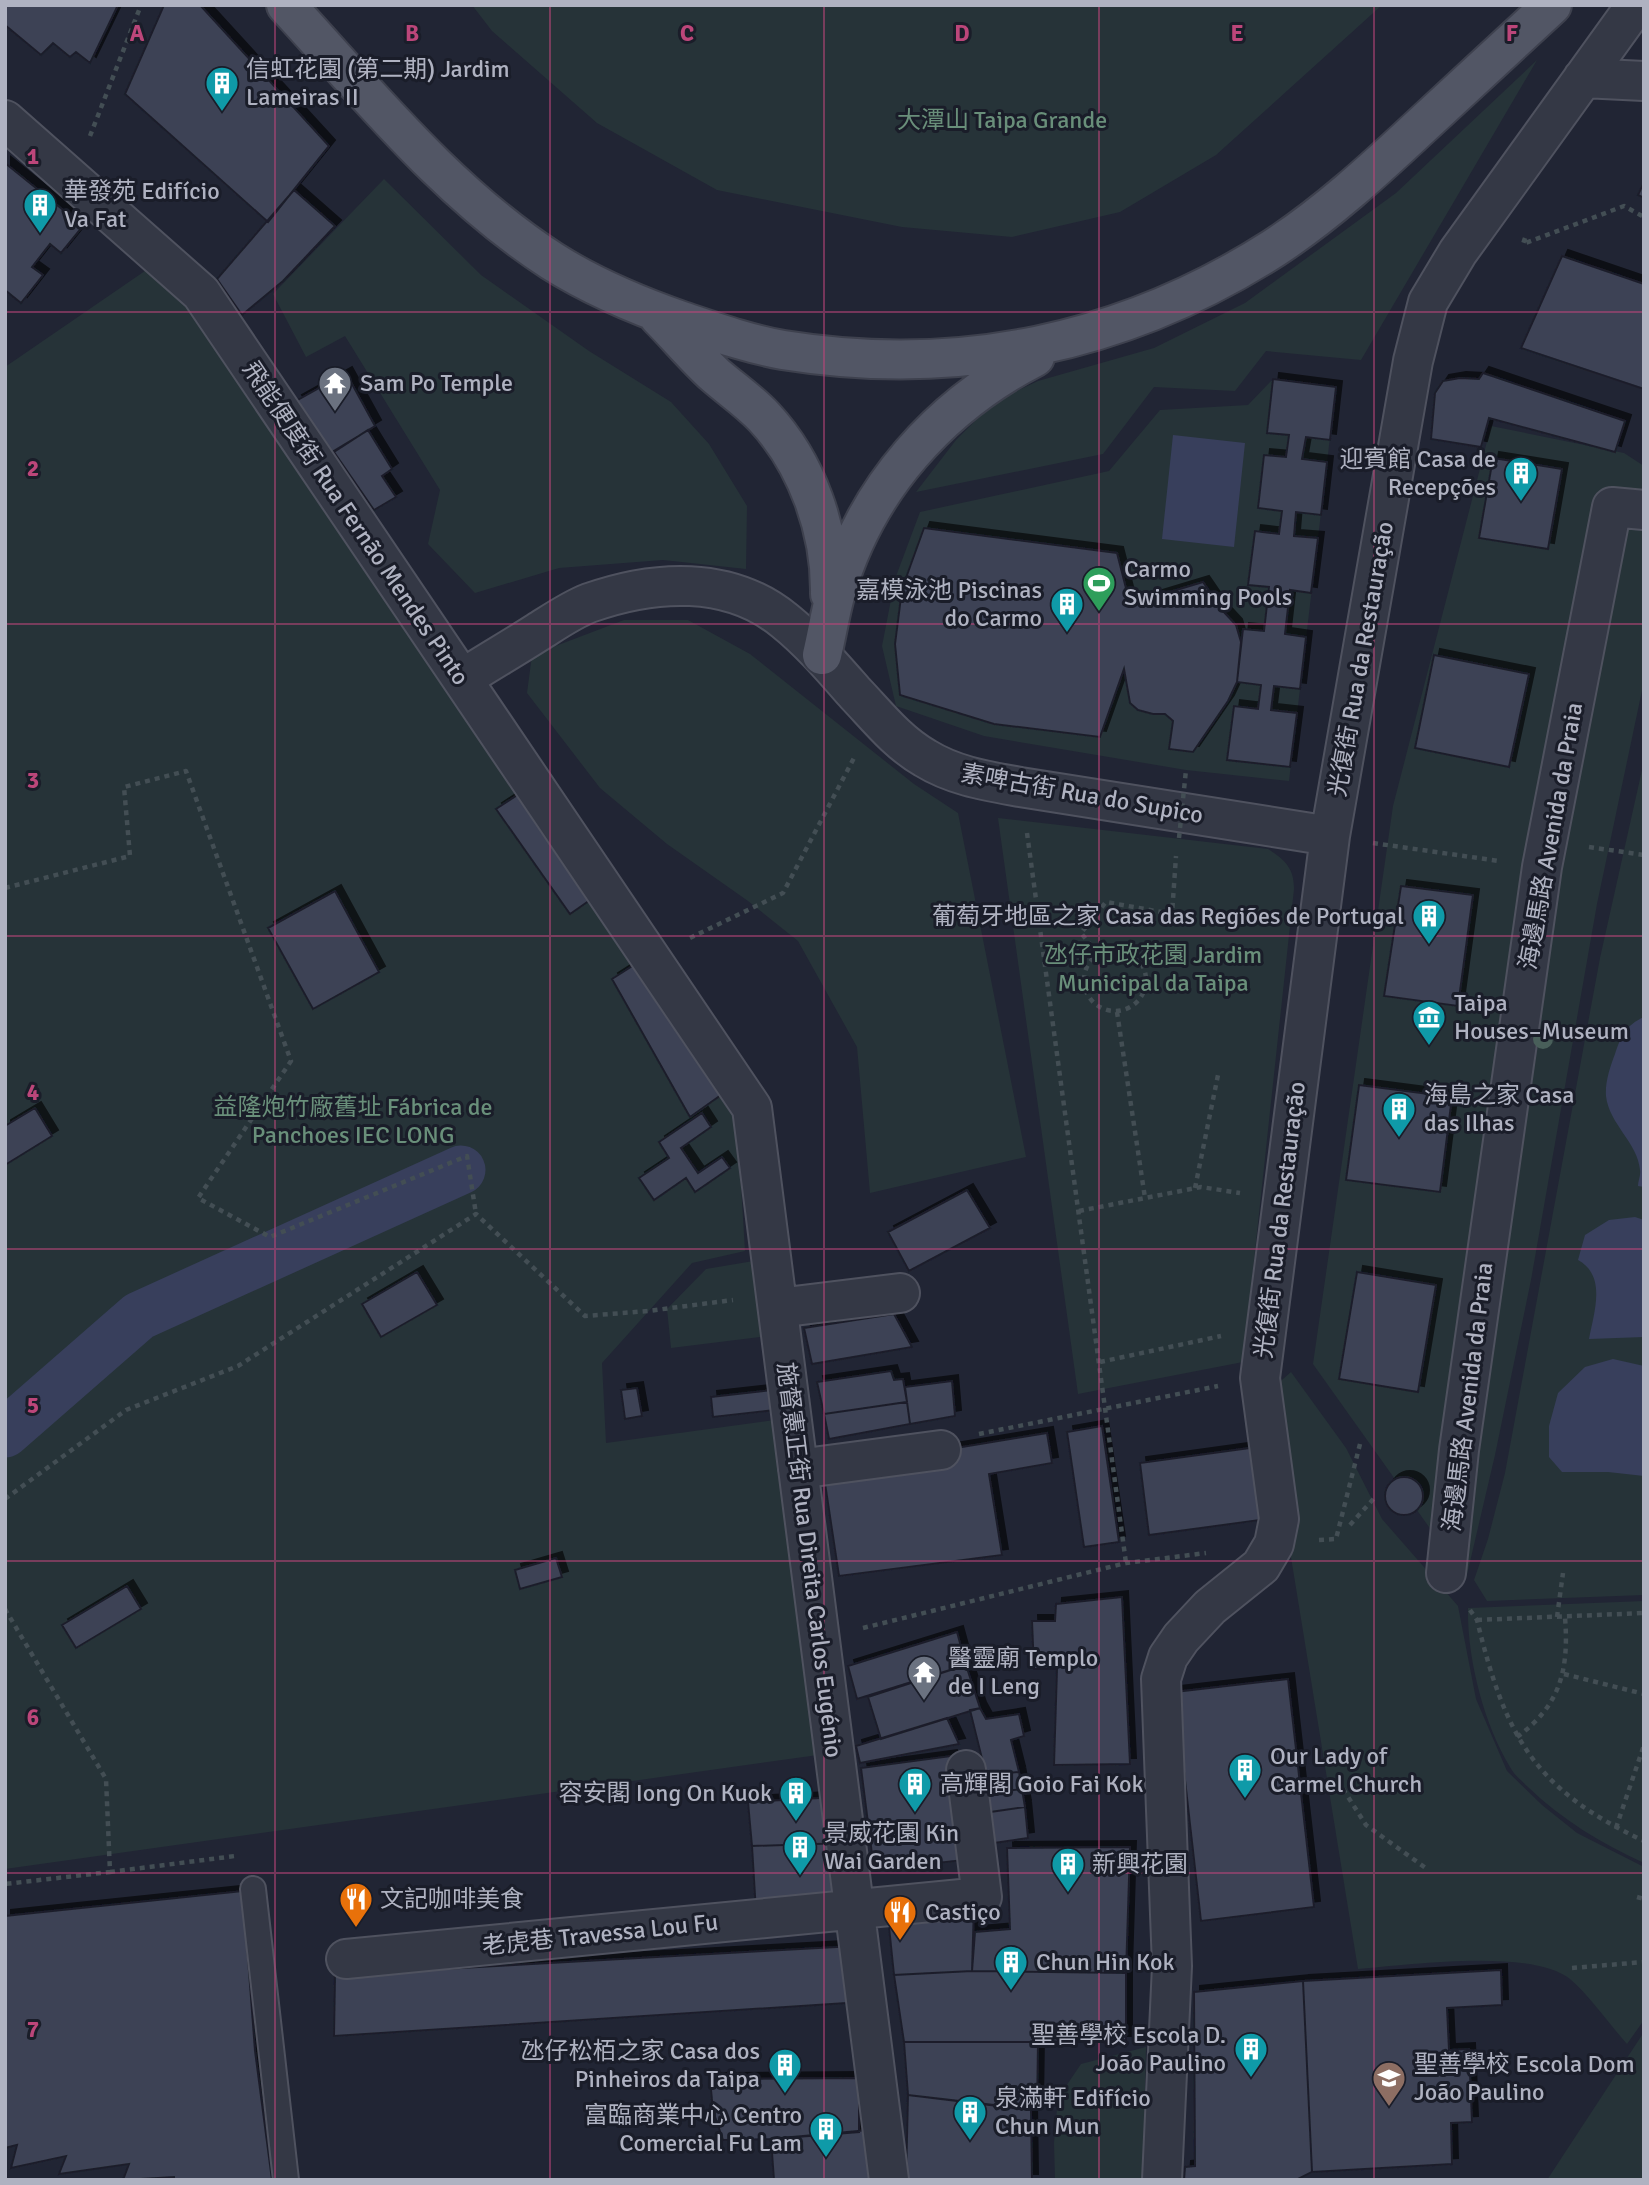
<svg xmlns="http://www.w3.org/2000/svg" width="1649" height="2185" font-family="Signika,'Noto Sans SC',sans-serif">
  <style>
    .green { fill: #263338 }
    .water { fill: #383f5c }
    .lines { fill: none; stroke-linecap: round; stroke-linejoin: round }
    .canal { stroke: #383f5c; stroke-width: 49 }
    .building { fill: #3e4354; stroke: #1c1f2b; stroke-width: 2; filter: url(#shadow) }
    .lane-casing { stroke: #4f525f; stroke-width: 28 }
    .street-casing { stroke: #4f525f; stroke-width: 42 }
    .primary-casing { stroke: #3e414e; stroke-width: 42 }
    .path { stroke: #434e54; stroke-width: 4.5; stroke-dasharray: 5 5; stroke-linecap: butt }
    .lane { stroke: #343845; stroke-width: 24 }
    .street { stroke: #343845; stroke-width: 38 }
    .primary { stroke: #525665; stroke-width: 38 }
    .path-bridge { stroke: #434e54; stroke-width: 4.5; stroke-dasharray: 5 5; stroke-linecap: butt }
    .tree { fill: #495f5a }
    .grid { fill: none; stroke: #bc467a; stroke-width: 2; stroke-opacity: 0.55 }
    .labels { text-anchor: middle; stroke-width: 6; stroke-linejoin: round; paint-order: stroke }
    .poi-label { font-size: 24px; fill: #afb2c1; stroke: #1a1d29; text-anchor: start }
    .park-label { font-size: 24px; fill: #698f7a; stroke: #1a1d29 }
    .street-label { font-size: 24px; fill: #afb2c1; stroke: #1a1d29 }
    .grid-label { font-size: 23px; text-anchor: middle; font-weight: bold; fill: #bc467a; stroke: #1a1d29; stroke-width: 6; stroke-linejoin: round; paint-order: stroke }
  </style>
  <defs>
    <filter id="shadow"><feDropShadow dx="6" dy="-6" stdDeviation="0" flood-color="#0009"/></filter>
  </defs>
  <rect width="100%" height="100%" fill="#212534"/>
  <path class="green" d="M 472,5 L 1382,5 L 1216,155 L 1120,212 L 1012,237 L 902,227 L 717,190 L 597,123 L 492,31 Z
    M 1537,60 L 1361,360 L 1266,351 L 1235,391 L 1154,387 L 1103,454 L 916,492 L 956,440 L 995,401 L 1038,381 L 1154,348 L 1245,303 L 1396,193 Z
    M 384,179 L 481,275 L 589,351 L 671,402 L 709,444 L 747,506 L 746,569 L 663,560 L 559,568 L 475,593 L 428,544 L 440,490 L 345,336 L 306,357 L 273,294 Z
    M 158,262 L 737,1119 L 745,1251 L 692,1263 L 602,1363 L 606,1443 L 789,1418 L 818,1755 L 5,1869 L 5,367 Z
    M 1273,379 L 1336,387 L 1289,781 L 1186,770 L 984,736 L 896,706 L 882,646 L 895,579 L 920,512 L 1109,471 L 1160,410 L 1248,405 Z
    M 1491,426 L 1624,453 L 1644,466 L 1644,681 L 1597,904 L 1531,1280 L 1495,1455 L 1466,1579 L 1313,1364 L 1393,806 Z
    M 624,620 L 688,620 L 750,654 L 914,784 L 958,813 L 1026,1157 L 870,1193 L 857,1047 L 798,941 L 748,901 L 667,844 L 600,788 L 527,693 L 532,655 Z
    M 1644,761 L 1644,1595 L 1487,1601 L 1474,1580 L 1488,1539 L 1505,1473 L 1600,958 Z
    M 998,818 L 1268,849 C 1285,860 1294,868 1294,889 L 1243,1362 L 1078,1394 Z
    M 766,1259 L 776,1335 L 671,1348 L 667,1309 L 706,1269 Z
    M 1291,1372 L 1346,1448 L 1382,1519 L 1458,1606 L 1476,1699 L 1507,1771 L 1542,1805 L 1577,1833 L 1644,1867 L 1644,2020 L 1627,2044 C 1610,2025 1588,1994 1570,1979 C 1531,1948 1408,1965 1358,1969 L 1289,1545 L 1275,1386 Z
    M 1644,1601 L 1644,1863 C 1602,1844 1561,1819 1528,1787 C 1522,1781 1514,1775 1510,1767 C 1484,1724 1467,1659 1468,1608 Z
    M 1644,2032 L 1644,2175 L 1641,2180 L 1547,2180 Z
    M 1146,2047 L 1143,2180 L 1055,2180 L 1054,2143 L 1058,2098 L 1081,2064 Z"/>
  <path class="water" d="M 1173,435 L 1245,443 L 1234,547 L 1162,539 Z
    M 1644,1017 L 1644,1187 L 1638,1186 C 1638,1181 1641,1175 1640,1170 C 1638,1143 1609,1124 1606,1096 C 1605,1082 1610,1067 1615,1054 C 1621,1036 1626,1025 1644,1017 Z
    M 1635,1217 L 1644,1220 L 1644,1337 L 1589,1339 C 1594,1312 1607,1276 1578,1260 L 1585,1235 L 1609,1220 Z
    M 1613,1359 L 1644,1366 L 1644,1476 L 1608,1472 L 1562,1472 L 1549,1457 L 1549,1426 L 1558,1393 L 1585,1367 Z"/>
  <g class="lines">
    <path class="canal" d="M 5,1433 L 139,1316 L 461,1170"/>
  </g>
  <path class="building" d="M 5,5 L 118,5 L 90,63 L 76,52 L 70,57 L 53,43 L 41,55 L 5,25 Z
    M 164,5 L 200,5 L 329,146 L 268,222 L 125,94 Z
    M 5,163 L 83,226 L 61,253 L 50,244 L 32,267 L 43,275 L 21,303 L 5,290 Z
    M 1644,182 L 1644,198 L 1638,195 Z
    M 294,190 L 335,226 L 283,281 L 242,315 L 217,279 Z
    M 1562,256 L 1644,284 L 1644,389 L 1521,348 Z
    M 346,373 L 375,426 L 327,455 L 296,401 Z
    M 1483,373 L 1625,421 L 1615,452 L 1489,418 L 1481,447 L 1431,439 L 1435,393 L 1443,381 L 1460,378 L 1479,379 Z
    M 1273,379 L 1336,387 L 1330,440 L 1306,437 L 1302,459 L 1327,462 L 1321,515 L 1296,512 L 1294,536 L 1318,538 L 1311,593 L 1290,590 L 1285,634 L 1306,637 L 1300,689 L 1274,686 L 1271,710 L 1297,713 L 1290,767 L 1227,760 L 1234,706 L 1258,709 L 1261,685 L 1237,682 L 1243,629 L 1264,631 L 1269,587 L 1248,585 L 1255,531 L 1279,534 L 1282,511 L 1258,508 L 1264,455 L 1286,457 L 1289,435 L 1267,433 Z
    M 368,430 L 392,469 L 382,476 L 396,497 L 374,510 L 334,452 Z
    M 1493,458 L 1562,469 L 1548,549 L 1479,538 Z
    M 924,528 L 1117,553 L 1130,604 L 1203,582 L 1223,611 L 1236,625 L 1241,642 L 1237,682 L 1228,701 L 1193,752 L 1169,749 L 1173,721 L 1165,714 L 1153,714 L 1138,710 L 1130,703 L 1124,669 L 1100,737 L 994,724 L 900,695 L 895,644 L 902,589 Z
    M 1434,655 L 1529,674 L 1509,767 L 1415,748 Z
    M 528,788 L 603,891 L 570,914 L 496,809 Z
    M 1401,886 L 1473,895 L 1458,1006 L 1384,996 Z
    M 335,891 L 379,972 L 313,1009 L 268,928 Z
    M 645,958 L 728,1090 L 690,1117 L 612,979 Z
    M 1359,1085 L 1452,1097 L 1440,1192 L 1346,1180 Z
    M 35,1108 L 52,1136 L 5,1165 L 5,1126 Z
    M 702,1113 L 711,1127 L 681,1148 L 698,1173 L 722,1157 L 730,1168 L 695,1192 L 686,1178 L 654,1200 L 639,1178 L 669,1158 L 659,1142 Z
    M 967,1190 L 990,1228 L 909,1271 L 888,1232 Z
    M 417,1272 L 437,1305 L 381,1337 L 362,1304 Z
    M 1357,1272 L 1436,1285 L 1418,1392 L 1339,1379 Z
    M 894,1314 L 912,1347 L 812,1364 L 804,1328 Z
    M 891,1371 L 894,1380 L 903,1379 L 907,1402 L 824,1414 L 817,1382 Z
    M 952,1381 L 955,1416 L 910,1424 L 905,1387 Z
    M 637,1388 L 642,1416 L 625,1419 L 621,1390 Z
    M 772,1390 L 775,1410 L 713,1417 L 711,1397 Z
    M 907,1402 L 910,1424 L 829,1439 L 824,1414 Z
    M 1102,1426 L 1119,1542 L 1084,1547 L 1067,1432 Z
    M 1047,1433 L 1052,1463 L 989,1474 L 1002,1555 L 839,1576 L 823,1470 Z
    M 1250,1448 L 1260,1520 L 1149,1535 L 1140,1463 Z
    M1385 1496a19 19 0 1 1 38 0a19 19 0 1 1-38 0Z
    M 556,1558 L 562,1577 L 520,1589 L 515,1570 Z
    M 127,1586 L 141,1609 L 76,1648 L 62,1625 Z
    M 1122,1597 L 1130,1764 L 1054,1765 L 1057,1669 L 1034,1669 L 1032,1621 L 1055,1621 L 1056,1604 Z
    M 957,1632 L 966,1665 L 857,1699 L 848,1666 Z
    M 966,1665 L 980,1708 L 881,1739 L 868,1697 Z
    M 1288,1679 L 1314,1907 L 1201,1921 L 1175,1692 Z
    M 980,1708 L 986,1719 L 1019,1714 L 1024,1736 L 1011,1740 L 1019,1772 L 986,1775 L 970,1710 Z
    M 947,1718 L 959,1744 L 860,1763 L 856,1746 Z
    M 951,1756 L 973,1859 L 874,1870 L 861,1768 Z
    M 1019,1772 L 1022,1789 L 989,1793 L 986,1775 Z
    M 1022,1789 L 1025,1807 L 990,1812 L 989,1793 Z
    M 840,1797 L 845,1843 L 752,1846 L 748,1802 Z
    M 1025,1807 L 1028,1838 L 994,1843 L 990,1812 Z
    M 845,1843 L 848,1907 L 756,1912 L 752,1846 Z
    M 1130,1847 L 1126,1973 L 972,1971 L 975,1932 L 1010,1929 L 1007,1848 Z
    M 243,1891 L 255,2051 L 272,2180 L 174,2180 L 174,2177 L 123,2180 L 129,2164 L 59,2174 L 66,2156 L 11,2168 L 17,2145 L 5,2148 L 5,1916 Z
    M 974,1905 L 972,1971 L 894,1975 L 888,1917 Z
    M 855,1946 L 862,2002 L 334,2036 L 335,1975 Z
    M 1501,1970 L 1502,2005 L 1447,2008 L 1449,2050 L 1469,2049 L 1472,2122 L 1451,2123 L 1452,2164 L 1312,2172 L 1303,1981 Z
    M 972,1971 L 1126,1973 L 1126,2042 L 904,2042 L 894,1975 Z
    M 1303,1981 L 1312,2172 L 1296,2180 L 1184,2180 L 1185,2167 L 1195,2166 L 1194,1992 Z
    M 904,2042 L 1038,2042 L 1037,2110 L 908,2095 Z
    M 859,2078 L 859,2132 L 771,2139 L 723,2140 L 713,2111 L 710,2079 Z
    M 908,2095 L 1031,2110 L 1032,2180 L 906,2180 Z
    M 879,2129 L 879,2180 L 774,2180 L 771,2139 Z"/>
  <g class="lines">
    <defs>
      <path id="lane" d="M 253,1889 L 286,2180"/>
      <path id="street" d="M 1583,78 L 1644,81
        M 5,120 L 201,293 L 752,1108 L 889,2180
        M 462,679 C 487,663 513,648 538,632 C 554,622 571,610 589,603 C 654,580 729,575 785,621 C 811,642 833,668 855,693 C 877,716 897,742 925,758 C 954,776 987,781 1020,787 L 1330,836
        M 778,1308 L 900,1293
        M 798,1469 L 941,1450
        M 1446,1573 L 1459,1450 L 1542,867 L 1612,507 L 1644,510
        M 346,1959 L 982,1897 L 966,1770
        M 1162,2180 L 1172,1966 L 1161,1679 L 1168,1657 L 1181,1638 L 1210,1607 L 1261,1566 L 1274,1544 L 1279,1519 L 1260,1378 L 1330,836 L 1413,361 L 1428,302 L 1458,252 L 1636,5"/>
      <path id="primary" d="M 286,5 C 369,95 448,194 552,261 C 593,287 636,305 682,321 C 715,332 749,344 783,350 C 958,378 1124,344 1274,248 C 1326,214 1373,171 1419,128 C 1463,87 1508,46 1552,5
        M 659,317 C 678,336 695,357 715,375 C 731,389 749,401 764,417 C 807,463 831,531 830,594
        M 822,655 C 827,634 830,613 836,592 C 866,488 940,406 1035,357"/>
    </defs>
    <use href="#lane" class="lane-casing"/>
    <use href="#street" class="street-casing"/>
    <use href="#primary" class="primary-casing"/>
    <path class="path" d="M 90,136 L 141,5
      M 1525,238 L 1523,244 L 1624,206 L 1644,217
      M 1027,833 L 1126,1563
      M 1373,843 L 1499,861
      M 1589,847 L 1644,855
      M 5,888 L 130,856 L 124,787 L 186,771 L 291,1061 L 198,1198 L 270,1237 L 467,1156 L 476,1214
      M 690,938 L 783,893 L 855,756
      M1084 980a31 31 0 1 1 62 0a31 31 0 1 1-62 0Z
      M 1098,954 L 1081,933 L 1106,902 L 1172,914 L 1176,856
      M 1117,1012 L 1145,1198
      M 1195,1188 L 1218,1075
      M 1079,1211 L 1201,1187 L 1240,1193
      M 1100,1362 L 1221,1336
      M 979,1434 L 1218,1386
      M 5,1499 L 126,1410 L 238,1366 L 476,1214 L 585,1316 L 648,1311 L 733,1300
      M 1350,1525 L 1376,1496
      M 1319,1540 L 1336,1539 L 1360,1444
      M 5,1609 L 106,1779 L 110,1872 L 5,1884
      M 1470,1610 L 1477,1620 C 1505,1735 1533,1789 1644,1841
      M 1557,1617 L 1563,1573
      M 1477,1620 L 1644,1613
      M 863,1628 L 1126,1563 L 1206,1553
      M 1564,1674 L 1644,1694
      M 1517,1737 C 1561,1705 1569,1669 1565,1617
      M 1343,1789 L 1366,1825 L 1427,1869
      M 1616,1828 L 1644,1745
      M 110,1872 L 235,1856
      M 1637,1897 L 1644,1899
      M 1572,1968 L 1644,1962"/>
    <use href="#lane" class="lane"/>
    <use href="#street" class="street"/>
    <use href="#primary" class="primary"/>
    <path class="path-bridge" d="M 1179,838 L 1186,770"/>
  </g>
  <circle class="tree" cx="1543" cy="1039" r="10"/>
  <path class="grid" d="M 275,5 L 275,2180M 550,5 L 550,2180M 824,5 L 824,2180M 1099,5 L 1099,2180M 1374,5 L 1374,2180M 5,312 L 1644,312M 5,624 L 1644,624M 5,936 L 1644,936M 5,1249 L 1644,1249M 5,1561 L 1644,1561M 5,1873 L 1644,1873"/>
  <defs>
    <symbol id="building-pin" viewBox="-11 -11 22 30"><path d="M0 17L-7.5 6A9.5 9.5 0 1 1 7.5 6Z" fill="#0f9aa8" stroke="#1a1d29"/><path d="M-4-6H4V6H1V3H-1V6H-4ZM-2.5-4.3h1.7v1.8h-1.7ZM.8-4.3h1.7v1.8H.8ZM-2.5-1h1.7V.8h-1.7ZM.8-1h1.7V.8H.8Z" fill="#fff"/></symbol>
    <symbol id="temple-pin" viewBox="-11 -11 22 30"><path d="M0 17L-7.5 6A9.5 9.5 0 1 1 7.5 6Z" fill="#6b7280" stroke="#1a1d29"/><path d="M0-6L5-2H3V0L6.5 2.5H4V6H1.5V3h-3V6H-4V2.5H-6.5L-3 0V-2H-5Z" fill="#fff"/></symbol>
    <symbol id="stadium-pin" viewBox="-11 -11 22 30"><path d="M0 17L-7.5 6A9.5 9.5 0 1 1 7.5 6Z" fill="#2e9e5b" stroke="#1a1d29"/><path d="M0-5a6.5 5 0 1 0 0 10a6.5 5 0 1 0 0-10ZM-3.5-1.8h7v3.6h-7Z" fill="#fff"/></symbol>
    <symbol id="museum-pin" viewBox="-11 -11 22 30"><path d="M0 17L-7.5 6A9.5 9.5 0 1 1 7.5 6Z" fill="#0f9aa8" stroke="#1a1d29"/><path d="M0-6L6-3V-2H-6V-3ZM-5-1h2V3h-2ZM-1-1h2V3h-2ZM3-1h2V3H3ZM-6 4H6V6H-6Z" fill="#fff"/></symbol>
    <symbol id="restaurant-pin" viewBox="-11 -11 22 30"><path d="M0 17L-7.5 6A9.5 9.5 0 1 1 7.5 6Z" fill="#e8710a" stroke="#1a1d29"/><path d="M-5-6h1v4h1v-4h1v4h1v-4h1v5L-1.5 .5V6h-2V.5L-5-1ZM5-6V6H3V1.5H1.5Q1.5-4 5-6Z" fill="#fff"/></symbol>
    <symbol id="school-pin" viewBox="-11 -11 22 30"><path d="M0 17L-7.5 6A9.5 9.5 0 1 1 7.5 6Z" fill="#8d6e63" stroke="#1a1d29"/><path d="M0-5L7-2L0 1L-7-2ZM-4 1L0 2.5L4 1V4Q0 6-4 4Z" fill="#fff"/></symbol>
  </defs>
  <g fill-rule="evenodd">
    <use href="#building-pin" x="203" y="64" width="38" height="52"/>
    <use href="#building-pin" x="21" y="186" width="38" height="52"/>
    <use href="#temple-pin" x="316" y="364" width="38" height="52"/>
    <use href="#building-pin" x="1502" y="454" width="38" height="52"/>
    <use href="#stadium-pin" x="1080" y="564" width="38" height="52"/>
    <use href="#building-pin" x="1048" y="585" width="38" height="52"/>
    <use href="#building-pin" x="1410" y="897" width="38" height="52"/>
    <use href="#museum-pin" x="1410" y="998" width="38" height="52"/>
    <use href="#building-pin" x="1380" y="1090" width="38" height="52"/>
    <use href="#temple-pin" x="905" y="1653" width="38" height="52"/>
    <use href="#building-pin" x="1226" y="1751" width="38" height="52"/>
    <use href="#building-pin" x="896" y="1765" width="38" height="52"/>
    <use href="#building-pin" x="777" y="1774" width="38" height="52"/>
    <use href="#building-pin" x="781" y="1828" width="38" height="52"/>
    <use href="#building-pin" x="1049" y="1845" width="38" height="52"/>
    <use href="#restaurant-pin" x="337" y="1880" width="38" height="52"/>
    <use href="#restaurant-pin" x="881" y="1893" width="38" height="52"/>
    <use href="#building-pin" x="992" y="1943" width="38" height="52"/>
    <use href="#building-pin" x="1232" y="2030" width="38" height="52"/>
    <use href="#building-pin" x="766" y="2046" width="38" height="52"/>
    <use href="#school-pin" x="1370" y="2059" width="38" height="52"/>
    <use href="#building-pin" x="951" y="2093" width="38" height="52"/>
    <use href="#building-pin" x="807" y="2110" width="38" height="52"/>
  </g>
  <g class="labels">
    <g class="poi-label">
      <text x="246" y="77">信虹花園 (第二期) Jardim<tspan x="246" dy="28">Lameiras II</tspan></text>
      <text x="64" y="199">華發苑 Edifício<tspan x="64" dy="28">Va Fat</tspan></text>
      <text x="360" y="391">Sam Po Temple</text>
      <text x="1496" y="467" text-anchor="end">迎賓館 Casa de<tspan x="1496" dy="28">Recepções</tspan></text>
      <text x="1124" y="577">Carmo<tspan x="1124" dy="28">Swimming Pools</tspan></text>
      <text x="1042" y="598" text-anchor="end">嘉模泳池 Piscinas<tspan x="1042" dy="28">do Carmo</tspan></text>
      <text x="1404" y="924" text-anchor="end">葡萄牙地區之家 Casa das Regiões de Portugal</text>
      <text x="1454" y="1011">Taipa<tspan x="1454" dy="28">Houses–Museum</tspan></text>
      <text x="1424" y="1103">海島之家 Casa<tspan x="1424" dy="28">das Ilhas</tspan></text>
      <text x="948" y="1666">醫靈廟 Templo<tspan x="948" dy="28">de I Leng</tspan></text>
      <text x="1270" y="1764">Our Lady of<tspan x="1270" dy="28">Carmel Church</tspan></text>
      <text x="940" y="1792">高輝閣 Goio Fai Kok</text>
      <text x="772" y="1801" text-anchor="end">容安閣 Iong On Kuok</text>
      <text x="824" y="1841">景威花園 Kin<tspan x="824" dy="28">Wai Garden</tspan></text>
      <text x="1092" y="1872">新興花園</text>
      <text x="380" y="1907">文記咖啡美食</text>
      <text x="925" y="1920">Castiço</text>
      <text x="1036" y="1970">Chun Hin Kok</text>
      <text x="1226" y="2043" text-anchor="end">聖善學校 Escola D.<tspan x="1226" dy="28">João Paulino</tspan></text>
      <text x="760" y="2059" text-anchor="end">氹仔松栢之家 Casa dos<tspan x="760" dy="28">Pinheiros da Taipa</tspan></text>
      <text x="1414" y="2072">聖善學校 Escola Dom<tspan x="1414" dy="28">João Paulino</tspan></text>
      <text x="995" y="2106">泉滿軒 Edifício<tspan x="995" dy="28">Chun Mun</tspan></text>
      <text x="802" y="2123" text-anchor="end">富臨商業中心 Centro<tspan x="802" dy="28">Comercial Fu Lam</tspan></text>
    </g>
    <g class="park-label">
      <text x="1002" y="128">大潭山 Taipa Grande</text>
      <text x="1153" y="963">氹仔市政花園 Jardim<tspan x="1153" dy="28">Municipal da Taipa</tspan></text>
      <text x="353" y="1115">益隆炮竹廠舊址 Fábrica de<tspan x="353" dy="28">Panchoes IEC LONG</tspan></text>
    </g>
    <g class="street-label">
      <text transform="translate(356 523) rotate(56)" y="8">飛能便度街 Rua Fernão Mendes Pinto</text>
      <text transform="translate(1361 659) rotate(-80)" y="8">光復街 Rua da Restauração</text>
      <text transform="translate(1082 794) rotate(10)" y="8">素啤古街 Rua do Supico</text>
      <text transform="translate(1551 836) rotate(-80)" y="8">海邊馬路 Avenida da Praia</text>
      <text transform="translate(1280 1220) rotate(-83)" y="8">光復街 Rua da Restauração</text>
      <text transform="translate(1468 1397) rotate(-83)" y="8">海邊馬路 Avenida da Praia</text>
      <text transform="translate(810 1560) rotate(83)" y="8">施督憲正街 Rua Direita Carlos Eugénio</text>
      <text transform="translate(600 1934) rotate(-6)" y="8">老虎巷 Travessa Lou Fu</text>
    </g>
  </g>
  <g class="grid-label">
    <text x="137" y="41">A</text>
    <text x="412" y="41">B</text>
    <text x="687" y="41">C</text>
    <text x="962" y="41">D</text>
    <text x="1237" y="41">E</text>
    <text x="1512" y="41">F</text>
    <text x="33" y="164">1</text>
    <text x="33" y="476">2</text>
    <text x="33" y="788">3</text>
    <text x="33" y="1100">4</text>
    <text x="33" y="1413">5</text>
    <text x="33" y="1725">6</text>
    <text x="33" y="2037">7</text>
  </g>
  <rect width="1649" height="2185" fill="none" stroke="#afb2c1" stroke-width="14"/>
</svg>
